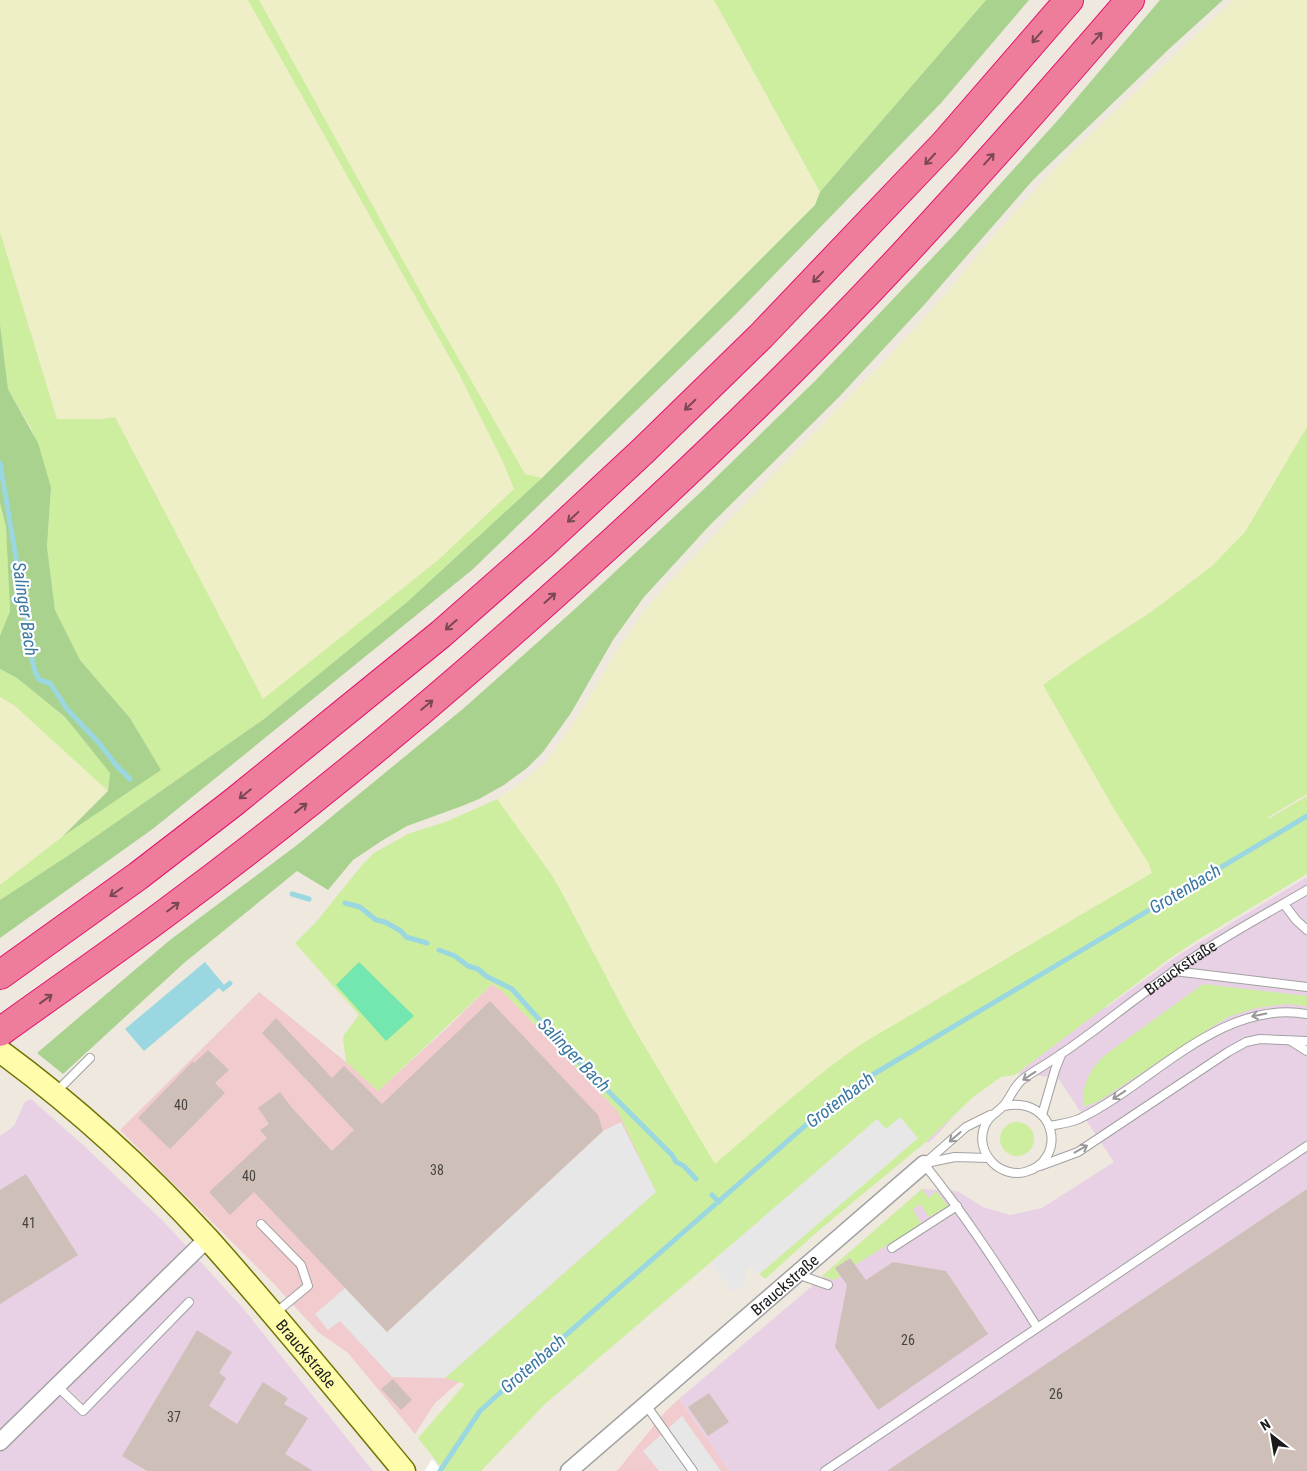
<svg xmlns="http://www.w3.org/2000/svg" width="1307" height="1471" font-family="'Roboto Condensed',sans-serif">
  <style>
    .commercial { fill: #f1cbcd }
    .industrial { fill: #e8d0e5 }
    .farmland { fill: #efefc7 }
    .grass { fill: #cdee9e }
    .forest { fill: #a9d28f }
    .pitch { fill: #74e6b0 }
    .parking { fill: #e7e7e7 }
    .water { fill: #9ad7e1 }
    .pier { fill: #fff }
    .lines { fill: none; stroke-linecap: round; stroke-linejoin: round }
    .stream { stroke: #9ad7e1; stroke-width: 5 }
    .building { fill: #cec0b8 }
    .lane-casing { stroke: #a2a2a2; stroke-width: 10 }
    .street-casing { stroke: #a2a2a2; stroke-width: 19 }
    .secondary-casing { stroke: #717400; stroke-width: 25 }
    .highway-casing { stroke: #e5126d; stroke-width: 30 }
    .lane { stroke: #fff; stroke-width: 8 }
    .street { stroke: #fff; stroke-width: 16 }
    .secondary { stroke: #fffcac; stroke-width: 22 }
    .highway { stroke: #ee7d9c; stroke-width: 28 }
    .oneway { stroke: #7a4755 }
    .oneway2 { stroke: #989898 }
    .labels { text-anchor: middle; stroke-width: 4.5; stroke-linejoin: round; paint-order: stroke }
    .number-label { font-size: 14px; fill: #484442 }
    .street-label { font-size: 16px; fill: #1b1b1b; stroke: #fff }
    .water-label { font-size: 18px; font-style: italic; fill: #3a78a2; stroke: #fff }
  </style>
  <rect width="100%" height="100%" fill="#eee8df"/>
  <path class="commercial" d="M 492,984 L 503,992 L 687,1183 L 435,1403 L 415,1434 L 348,1353 L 318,1332 L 274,1284 L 120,1130 L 259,992 L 346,1062 L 378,1091 L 447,1028 Z
    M 679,1399 L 729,1471 L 617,1471 L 665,1412 Z"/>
  <path class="industrial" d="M 1307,877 L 1307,1471 L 729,1471 L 679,1399 L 818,1281 L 922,1189 L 957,1191 L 983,1207 L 1010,1215 L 1042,1208 L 1114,1162 L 1058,1078 L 1015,1073 L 1001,1075 L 966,1101 L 939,1133 L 928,1143 L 898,1108 L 1094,990 L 1106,1008 L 1177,956 Z
    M 31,1099 L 82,1144 L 164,1222 L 242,1307 L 373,1471 L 0,1471 L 0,1136 L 14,1126 L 25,1102 Z"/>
  <path class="farmland" d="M 0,0 L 248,0 L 459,374 L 503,462 L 514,489 L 437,561 L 263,700 L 115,417 L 102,419 L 57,419 L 0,232 Z
    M 259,0 L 714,0 L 820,192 L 816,205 L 542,478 L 525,474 L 426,302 Z
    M 1233,0 L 1307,0 L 1307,427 L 1245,532 L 1212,566 L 1151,612 L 1082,657 L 1043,685 L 1114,809 L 1149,864 L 1152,873 L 979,976 L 923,1007 L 715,1165 L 629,1020 L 561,891 L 551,874 L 497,799 L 522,782 L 547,761 L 581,711 L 616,652 L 642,614 L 669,582 L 892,353 L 938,303 L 991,239 L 1057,166 Z
    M 0,697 L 15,706 L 108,791 L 62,837 L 0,885 Z"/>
  <path class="grass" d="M 248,0 L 259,0 L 426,302 L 525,474 L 542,478 L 406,603 L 264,719 L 72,853 L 0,900 L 0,885 L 62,837 L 160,770 L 130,718 L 80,660 L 55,610 L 47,547 L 51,487 L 32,430 L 8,389 L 0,324 L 0,232 L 57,419 L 102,419 L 115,417 L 263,699 L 437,561 L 514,489 L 503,462 L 459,374 Z
    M 714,0 L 986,0 L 820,192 Z
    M 1307,427 L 1307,794 L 1267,818 L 1270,818 L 1307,796 L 1307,874 L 1196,941 L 1169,959 L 1015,1075 L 1001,1077 L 973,1097 L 927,1141 L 817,1232 L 765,1279 L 759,1274 L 918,1138 L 886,1129 L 877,1120 L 545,1404 L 481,1471 L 444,1471 L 418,1438 L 465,1384 L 445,1378 L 656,1192 L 617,1110 L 503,992 L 492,984 L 378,1091 L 346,1062 L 343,1039 L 344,1035 L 359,1015 L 295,943 L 316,922 L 362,865 L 374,853 L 408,834 L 448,821 L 497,799 L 551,874 L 561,891 L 629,1020 L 715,1164 C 763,1123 810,1079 863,1043 L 1152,873 L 1149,864 L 1114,809 L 1043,685 L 1082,657 L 1151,612 L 1212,566 L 1245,532 Z
    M 0,503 L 6,527 L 10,611 L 0,636 Z
    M 0,669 L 17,678 L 65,717 L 110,773 L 108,791 L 15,706 L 0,697 Z
    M 1203,984 L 1307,996 L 1307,1006 L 1286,1004 L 1256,1008 L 1228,1017 L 1202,1033 L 1099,1101 L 1083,1107 C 1082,1085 1089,1070 1105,1055 Z
    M1000 1139a17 17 0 1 1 34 0a17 17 0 1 1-34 0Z
    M 922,1189 L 929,1198 L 936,1191 L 948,1206 L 929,1217 L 920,1204 L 913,1209 L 921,1224 L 855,1265 L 850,1258 L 835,1268 L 841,1276 L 833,1280 L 822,1276 Z"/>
  <path class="forest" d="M 986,0 L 1029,0 L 941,103 L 737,313 L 472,570 L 154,828 L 0,938 L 0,900 L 72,853 L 264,719 L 406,603 L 542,478 L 815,205 L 820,192 Z
    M 1160,0 L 1223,0 L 1169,49 L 1033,180 L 924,305 L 839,397 L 710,525 L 644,597 L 613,640 L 571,713 L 543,752 L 527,768 L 504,785 L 479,799 L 462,806 L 407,826 L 383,840 L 353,860 L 328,890 L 297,871 L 184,963 L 63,1074 L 37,1053 L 170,940 L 297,845 L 464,708 L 576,608 L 703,490 L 815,381 L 954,235 L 1058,120 Z
    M 0,324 L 8,389 L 38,443 L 51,487 L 47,547 L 55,610 L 80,660 L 130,718 L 161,770 L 62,837 L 108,791 L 110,773 L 65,717 L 17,678 L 0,669 L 0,636 L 10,611 L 6,527 L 0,503 Z"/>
  <path class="pitch" d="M 359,962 L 414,1016 L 386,1041 L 336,985 Z"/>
  <path class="parking" d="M 900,1117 L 918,1138 L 759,1274 L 751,1266 L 745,1272 L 746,1283 L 734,1293 L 711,1263 L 877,1119 L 886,1129 Z
    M 621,1122 L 656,1192 L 445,1378 L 392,1377 L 340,1321 L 328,1330 L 315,1314 L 345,1288 L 387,1332 L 603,1131 Z
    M 682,1416 L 721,1471 L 659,1471 L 643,1451 Z"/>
  <path class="water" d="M 205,962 L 224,985 L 230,980 L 233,984 L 223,992 L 219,988 L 144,1051 L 125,1029 Z"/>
  <path class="pier" d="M 432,1459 L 442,1471 L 425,1471 Z"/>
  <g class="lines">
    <path class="stream" d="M 0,463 L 16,558 L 28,612 L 24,628 L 35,671 L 39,680 L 50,683 L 67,709 L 99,743 L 116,765 L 130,779
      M 292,894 L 309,899
      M 345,903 L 360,907 L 376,920 L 385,922 L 401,931 L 406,937 L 427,943
      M 439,950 L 455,956 L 468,966 L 478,969 L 486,976 L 512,989 L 561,1044 L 672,1155 L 676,1162 L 684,1166 L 696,1179
      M 712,1195 L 719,1202
      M 440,1471 L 480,1411 L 503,1390 L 830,1104 L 857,1084 L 1307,816"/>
  </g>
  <path class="building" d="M 490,1001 L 598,1115 L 603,1131 L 387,1332 L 254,1192 L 230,1215 L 209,1192 L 267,1138 L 260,1130 L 269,1124 L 258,1108 L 280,1092 L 292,1108 L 332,1151 L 354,1130 L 262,1033 L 276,1018 L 332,1078 L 344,1066 L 382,1104 Z
    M 208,1050 L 229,1070 L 215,1083 L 225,1093 L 170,1149 L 138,1118 L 193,1061 L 194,1063 Z
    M 26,1174 L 78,1255 L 0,1304 L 0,1190 Z
    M 1307,1189 L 1307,1471 L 887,1471 L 1076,1344 Z
    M 850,1258 L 866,1280 L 893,1262 L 946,1271 L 988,1334 L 878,1410 L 835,1347 L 847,1285 L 835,1268 Z
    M 197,1330 L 232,1352 L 219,1373 L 226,1378 L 209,1406 L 237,1424 L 263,1382 L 288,1398 L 284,1404 L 308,1418 L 285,1454 L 313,1471 L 147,1471 L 122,1456 Z
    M 393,1379 L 412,1400 L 401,1410 L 381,1389 Z
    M 709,1393 L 729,1422 L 708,1436 L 688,1407 Z"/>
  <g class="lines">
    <defs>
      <g id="lane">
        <path d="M 1284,904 L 1296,920 L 1307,930"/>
        <path d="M 1174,971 L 1307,987"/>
        <path d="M 1291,1041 L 1307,1051"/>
        <path d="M 56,1092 L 90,1058"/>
        <path id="s1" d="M 1004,1106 C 1057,1095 1068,1161 1025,1172 C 1014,1175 1001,1171 993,1163 C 983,1153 979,1139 985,1125 C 990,1114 998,1113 1005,1104 C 1011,1096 1015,1085 1023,1079 C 1035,1070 1049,1063 1061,1054 C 1072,1047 1082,1039 1092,1032 C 1127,1006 1162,978 1199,954 C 1234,931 1271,911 1307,890"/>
        <path d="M 1042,1115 L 1055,1070 L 1061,1055"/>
        <path d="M 1049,1126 C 1059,1124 1070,1123 1079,1119 C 1152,1084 1220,999 1307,1014"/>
        <path d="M 926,1163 L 955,1157 L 988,1158"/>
        <path d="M 924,1164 C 966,1216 1001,1271 1037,1327"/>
        <path d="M 924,1164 L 966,1127 L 990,1115"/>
        <path d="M 1040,1166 L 1078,1152 L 1228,1052 L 1246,1042 L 1260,1039 L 1307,1041"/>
        <path d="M 261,1224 L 301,1265 L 308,1286 L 274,1314"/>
        <path d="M 892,1248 L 957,1206"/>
        <path d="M 797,1274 L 828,1285"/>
        <path d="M 57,1386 L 83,1411 L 189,1302"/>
        <path d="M 646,1405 L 693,1471"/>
        <path d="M 825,1471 L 1307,1146"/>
      </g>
      <g id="street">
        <path d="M 0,1442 L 207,1239"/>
        <path id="s2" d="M 569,1471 L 924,1164"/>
      </g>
      <g id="secondary">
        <path id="s3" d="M 0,1051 C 75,1106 145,1170 208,1239 C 275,1314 339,1393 404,1471"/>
      </g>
      <path id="highway" d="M 0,975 L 138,876 L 234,802 L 441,634 L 542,545 L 644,450 L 761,336 L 945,143 L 1069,0
        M 0,1032 C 54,993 109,955 163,915 C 268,837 371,755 470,669 C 621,538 768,400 904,254 C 981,171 1056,86 1130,0"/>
    </defs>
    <use href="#lane" class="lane-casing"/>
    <use href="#street" class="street-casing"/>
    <use href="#secondary" class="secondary-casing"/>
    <use href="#highway" class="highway-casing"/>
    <use href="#lane" class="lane"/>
    <use href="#street" class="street"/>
    <use href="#secondary" class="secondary"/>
    <use href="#highway" class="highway"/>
  </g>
  <defs><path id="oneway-shaft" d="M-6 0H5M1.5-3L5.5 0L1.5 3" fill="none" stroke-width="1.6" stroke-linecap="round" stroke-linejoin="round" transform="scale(1.25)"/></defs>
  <g class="oneway">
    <use href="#oneway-shaft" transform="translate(1037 37) rotate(131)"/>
    <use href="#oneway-shaft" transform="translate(1097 38) rotate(-49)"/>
    <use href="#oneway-shaft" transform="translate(930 159) rotate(133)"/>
    <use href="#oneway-shaft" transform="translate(989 159) rotate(-48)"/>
    <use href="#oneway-shaft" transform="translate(818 277) rotate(134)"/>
    <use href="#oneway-shaft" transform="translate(690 405) rotate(136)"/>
    <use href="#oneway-shaft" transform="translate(573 517) rotate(137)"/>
    <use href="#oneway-shaft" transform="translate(550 598) rotate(-42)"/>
    <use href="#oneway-shaft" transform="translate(451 625) rotate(139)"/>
    <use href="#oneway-shaft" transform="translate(427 705) rotate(-40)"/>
    <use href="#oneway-shaft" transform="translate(245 794) rotate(141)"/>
    <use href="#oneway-shaft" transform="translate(301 808) rotate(-38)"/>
    <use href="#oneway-shaft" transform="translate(116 892) rotate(145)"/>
    <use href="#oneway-shaft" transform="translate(173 907) rotate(-37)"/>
    <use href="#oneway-shaft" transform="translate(46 999) rotate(-36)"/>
  </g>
  <g class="oneway2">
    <use href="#oneway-shaft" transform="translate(1259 1015) rotate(169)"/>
    <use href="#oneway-shaft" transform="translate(1029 1076) rotate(147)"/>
    <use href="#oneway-shaft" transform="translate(1119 1095) rotate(146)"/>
    <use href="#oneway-shaft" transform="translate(955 1137) rotate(139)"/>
    <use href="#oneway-shaft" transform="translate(1081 1149) rotate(-29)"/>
  </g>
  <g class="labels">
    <g class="number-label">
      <text x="181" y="1110">40</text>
      <text x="437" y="1175">38</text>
      <text x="249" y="1181">40</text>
      <text x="29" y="1228">41</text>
      <text x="908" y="1345">26</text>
      <text x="1056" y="1399">26</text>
      <text x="174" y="1422">37</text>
    </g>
    <g class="street-label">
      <text dy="6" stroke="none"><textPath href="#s1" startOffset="442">Brauckstraße</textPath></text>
      <text dy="6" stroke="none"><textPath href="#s2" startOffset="285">Brauckstraße</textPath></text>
      <text dy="6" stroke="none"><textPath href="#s3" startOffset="432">Brauckstraße</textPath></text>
    </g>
    <g class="water-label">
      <text transform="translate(25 609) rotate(82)" y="6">Salinger Bach</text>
      <text transform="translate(1185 889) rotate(-31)" y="6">Grotenbach</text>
      <text transform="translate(574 1055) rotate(46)" y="6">Salinger Bach</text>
      <text transform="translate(840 1100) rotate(-37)" y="6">Grotenbach</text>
      <text transform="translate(533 1364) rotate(-41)" y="6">Grotenbach</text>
    </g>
  </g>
  <g transform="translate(1272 1436) rotate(329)" stroke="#ffffff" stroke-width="4" paint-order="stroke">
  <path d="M0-4L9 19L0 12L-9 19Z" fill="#1b1b1b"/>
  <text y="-8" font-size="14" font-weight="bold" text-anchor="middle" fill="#1b1b1b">N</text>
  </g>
</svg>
